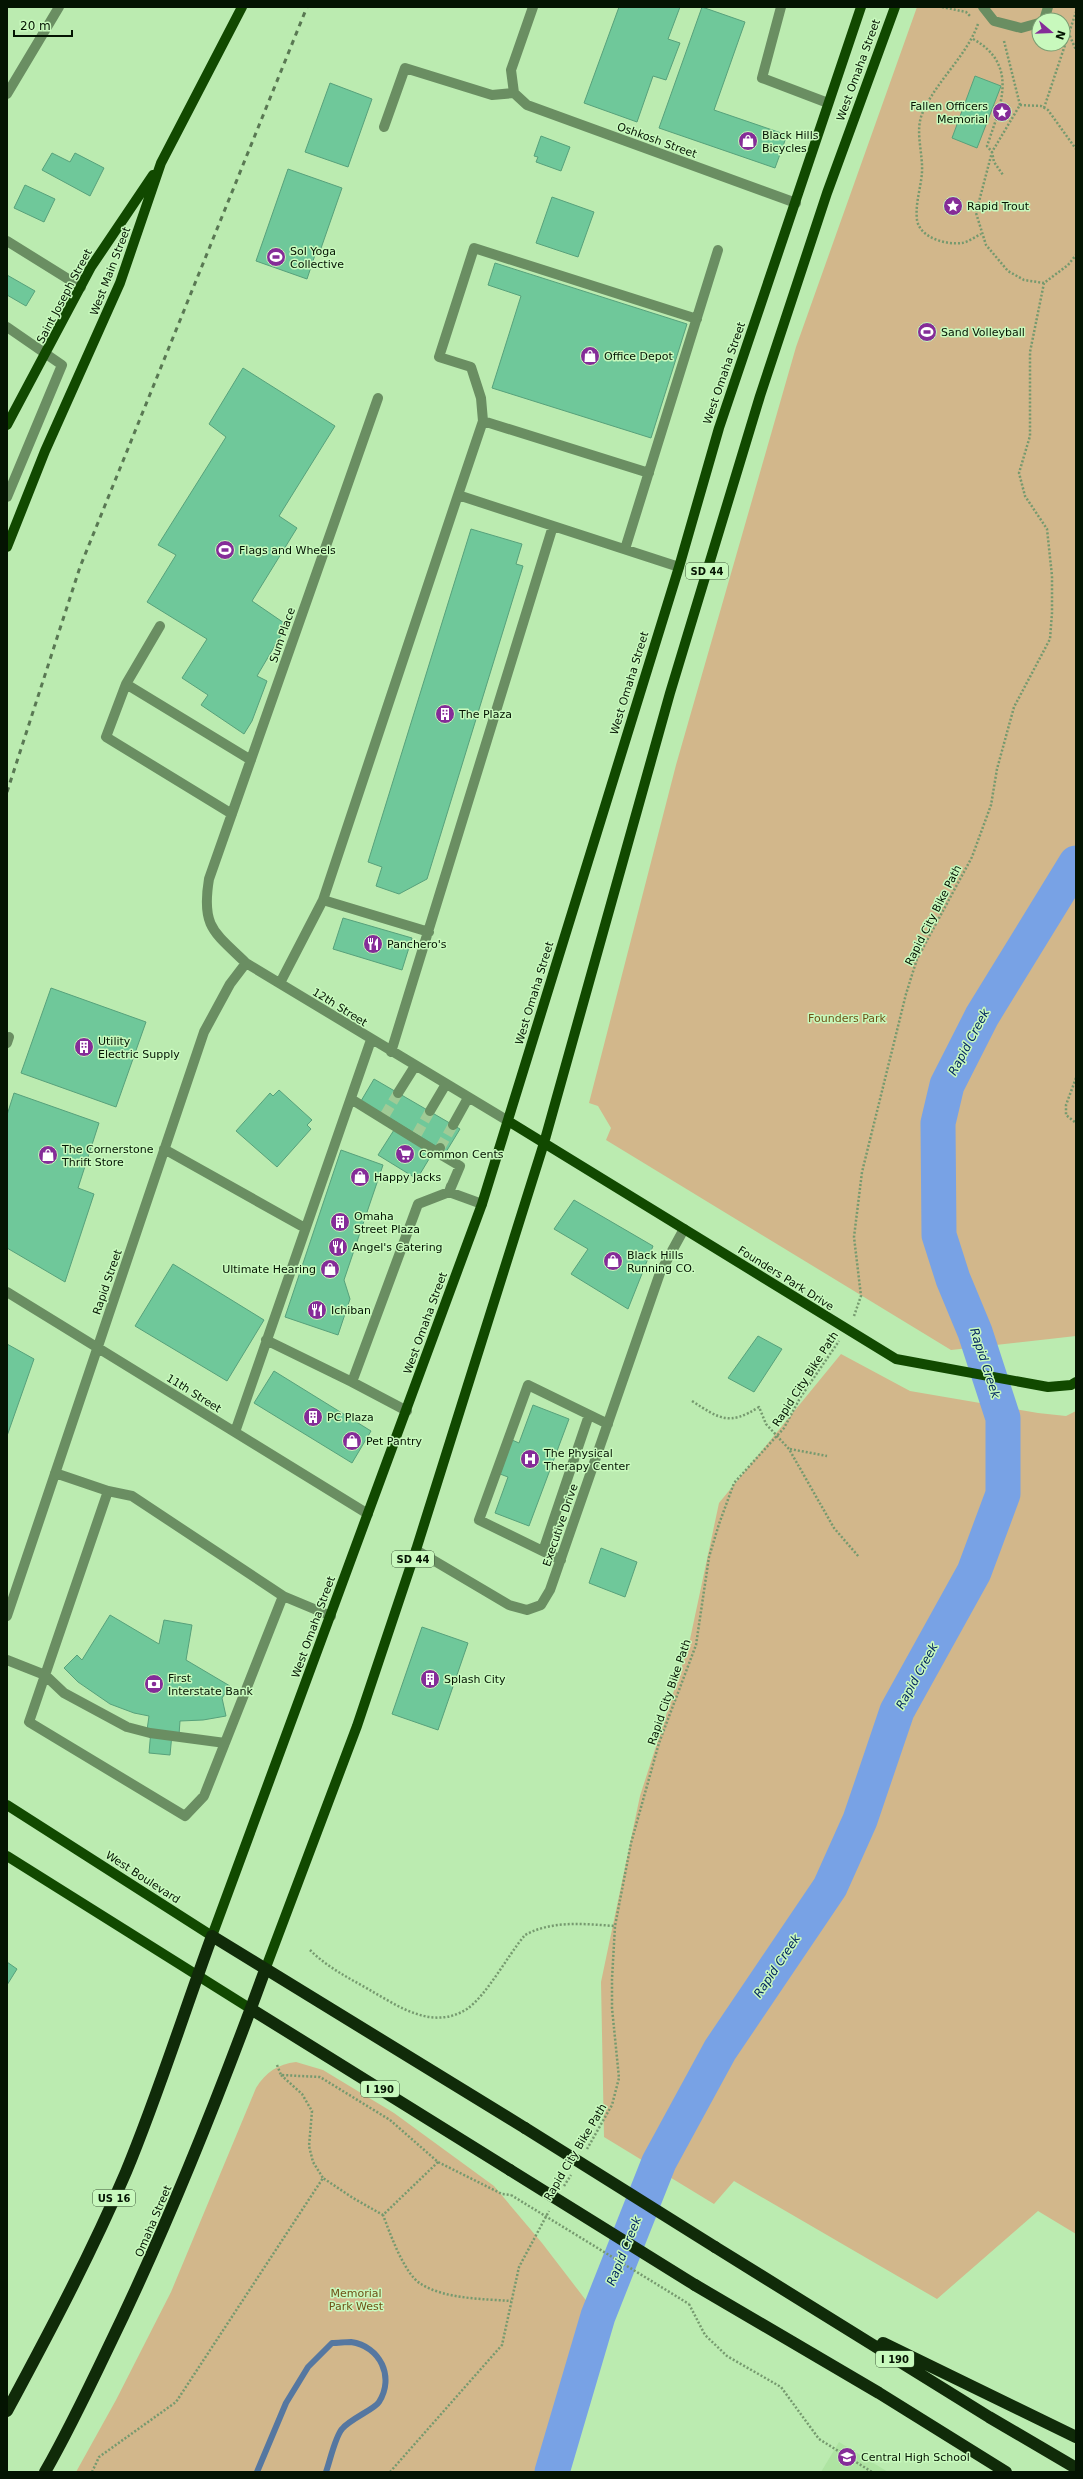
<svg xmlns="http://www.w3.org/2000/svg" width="1083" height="2479" font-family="'DejaVu Sans',sans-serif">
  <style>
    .built { fill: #aee4a2 }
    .green { fill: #d2b78b; fill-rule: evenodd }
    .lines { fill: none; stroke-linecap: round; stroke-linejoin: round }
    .stream { stroke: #5577a1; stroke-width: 6 }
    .river { stroke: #78a2e5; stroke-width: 35 }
    .building { fill: #6fc89a; stroke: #57a17b }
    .minor-tunnel { stroke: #a0cb96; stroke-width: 10; stroke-dasharray: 10 5; stroke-linecap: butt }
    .path { stroke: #75996e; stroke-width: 2.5; stroke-dasharray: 2 2; stroke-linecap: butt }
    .minor { stroke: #6a8e62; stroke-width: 10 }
    .major { stroke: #114900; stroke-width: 10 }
    .highway { stroke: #102b09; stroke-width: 12 }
    .rail { stroke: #597853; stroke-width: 3; stroke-dasharray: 5 5; stroke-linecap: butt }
    .path-bridge { stroke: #75996e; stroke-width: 2.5; stroke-dasharray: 2 2; stroke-linecap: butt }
    .highway-bridge { stroke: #102b09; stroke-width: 12 }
    .labels { text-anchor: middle; stroke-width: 3; stroke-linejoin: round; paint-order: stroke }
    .shield { fill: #c8f9bd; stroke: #3f593a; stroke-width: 1 }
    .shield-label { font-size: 10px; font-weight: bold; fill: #041402 }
    .street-label { font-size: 11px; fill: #041402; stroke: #c8f9bd }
    .poi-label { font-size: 11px; fill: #041402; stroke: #c8f9bd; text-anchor: start }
    .park-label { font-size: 11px; fill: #6f5116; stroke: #c8f9bd }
    .water-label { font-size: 12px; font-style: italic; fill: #032761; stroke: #c8f9bd }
  </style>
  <rect width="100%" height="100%" fill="#bbebb0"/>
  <path class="built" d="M 839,2442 L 888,2472 L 821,2472 Z"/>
  <path class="green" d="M 917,7 L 1076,7 L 1076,1336 L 951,1350 L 606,1140 L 611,1128 L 598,1106 L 589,1103 L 676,765 L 796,347 ZM 1039,20 L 1063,20 L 1063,44 L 1039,44 Z
    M 841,1354 L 910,1391 L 1038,1413 L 1066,1416 L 1076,1411 L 1076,2234 L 1038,2211 L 937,2299 L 734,2181 L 714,2204 L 604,2137 L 601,1982 L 640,1796 L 689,1644 L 719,1503 Z
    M 296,2062 L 323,2070 L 394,2113 L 494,2186 L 542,2243 L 598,2316 L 552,2472 L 76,2472 L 116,2400 L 171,2292 L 256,2088 C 266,2072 278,2064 296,2062 Z"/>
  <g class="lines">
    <path class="stream" d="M 257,2472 L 286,2403 L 308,2367 L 332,2343 C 338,2343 345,2342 351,2342 C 380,2346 395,2377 379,2402 C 375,2409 350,2419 342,2429 C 335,2437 330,2461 326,2472"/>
    <path class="river" d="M 552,2472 L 598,2316 L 659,2162 L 720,2050 L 830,1887 L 860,1820 L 897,1711 L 974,1572 L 1003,1494 L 1003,1418 L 975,1332 L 953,1279 L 939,1235 L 938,1123 L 947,1085 L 982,1016 L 1076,863"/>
  </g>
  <path class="building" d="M 619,7 L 680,7 L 668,39 L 680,43 L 666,80 L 653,76 L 637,122 L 584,103 Z
    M 702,7 L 745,22 L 714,110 L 787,135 L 775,168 L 659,128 Z
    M 975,76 L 1001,86 L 977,148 L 952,138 Z
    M 330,83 L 372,99 L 348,167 L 305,152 Z
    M 541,136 L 570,147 L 561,171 L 536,162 L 538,157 L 534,156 Z
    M 52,153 L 70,162 L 75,153 L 104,168 L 90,196 L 42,170 Z
    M 288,169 L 342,188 L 319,254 L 316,252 L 307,279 L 256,261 Z
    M 25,185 L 55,199 L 44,222 L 14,208 Z
    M 552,197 L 594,212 L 578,257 L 536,243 Z
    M 495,263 L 687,324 L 651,438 L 492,388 L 521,296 L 488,285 Z
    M 7,275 L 35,291 L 26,306 L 7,295 Z
    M 243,368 L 335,426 L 279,516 L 297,528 L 252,601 L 287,625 L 257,676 L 267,681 L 252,721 L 244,734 L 201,705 L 208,695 L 182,678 L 207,639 L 147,602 L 176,555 L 158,545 L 226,437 L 209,424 Z
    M 471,529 L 522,544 L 516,564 L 523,566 L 427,879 L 399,894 L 376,886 L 382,867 L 368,862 Z
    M 343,918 L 412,938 L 402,970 L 333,949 Z
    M 51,988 L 146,1022 L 116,1107 L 21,1073 Z
    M 374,1079 L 460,1129 L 446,1152 L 361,1101 Z
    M 279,1090 L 312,1120 L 307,1125 L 311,1129 L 277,1167 L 236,1131 L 270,1093 L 273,1096 Z
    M 14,1093 L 99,1123 L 78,1188 L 94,1194 L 65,1282 L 7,1248 L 7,1115 Z
    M 394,1130 L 432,1154 L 417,1179 L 378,1155 Z
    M 341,1150 L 383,1165 L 344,1280 L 350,1299 L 338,1335 L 285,1317 Z
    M 574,1200 L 653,1246 L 628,1309 L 571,1274 L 588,1249 L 554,1229 Z
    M 173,1264 L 264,1320 L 227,1381 L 135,1326 Z
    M 758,1336 L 782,1349 L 754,1392 L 728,1378 Z
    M 7,1344 L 34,1359 L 7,1436 Z
    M 274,1371 L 371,1431 L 352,1463 L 254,1403 Z
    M 533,1405 L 569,1419 L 529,1526 L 495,1513 L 508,1477 L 500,1474 L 512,1440 L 519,1443 Z
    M 601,1548 L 637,1562 L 625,1597 L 589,1583 Z
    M 110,1615 L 159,1644 L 164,1620 L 192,1625 L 186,1660 L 230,1686 L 222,1698 L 226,1716 L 203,1720 L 180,1721 L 179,1735 L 172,1734 L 170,1755 L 149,1753 L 151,1730 L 147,1730 L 149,1716 L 134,1713 L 110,1704 L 78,1682 L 64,1668 L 77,1655 L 82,1660 Z
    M 422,1627 L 468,1643 L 438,1730 L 392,1714 Z
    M 7,1962 L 17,1969 L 7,1985 Z"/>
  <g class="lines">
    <path class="minor-tunnel" d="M 385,1115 L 398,1093
      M 417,1134 L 430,1111
      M 440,1148 L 453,1125"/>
    <path class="path" d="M 942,7 L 966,12 L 970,16
      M 978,24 C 966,57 936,81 922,114 C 915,132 923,153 922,172 C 921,188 915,203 917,220 C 920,238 946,245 962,243 C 968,242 975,237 981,234
      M 1063,35 L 1069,34 L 1076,50
      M 973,39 C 1020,65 1000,107 987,146 L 992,152 L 994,162 L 1003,175
      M 1004,41 L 1020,105 L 992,152 L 976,213 L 986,245 L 1008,271 L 1024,280 L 1044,283
      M 1020,105 L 1041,106 L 1048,110 L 1076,149
      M 1044,108 L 1076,12
      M 1076,1078 L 1066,1105 L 1066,1115 L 1076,1123
      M 854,1316 L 861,1296 L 854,1237 L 862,1172 L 906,994 L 917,959 L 972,857 L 991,805 L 997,769 L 1014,707 L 1050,639 L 1052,613 L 1052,576 L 1047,529 L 1025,496 L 1019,473 L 1030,436 L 1030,352 L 1044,283 L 1068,265 L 1076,255
      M 692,1401 C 720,1419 729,1426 759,1407 L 766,1424 L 789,1449 L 834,1528 L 859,1557
      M 790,1449 L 827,1456
      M 310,1950 C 327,1967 347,1977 368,1989 C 398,2006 432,2031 467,2009 C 487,1995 508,1955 525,1935 C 553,1920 584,1924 615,1926
      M 277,2065 L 281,2075 L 320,2077 L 390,2120 L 438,2162 L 502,2194 L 511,2195
      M 281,2075 L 302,2094 L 312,2111 L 309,2146 L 313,2162 L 323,2178
      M 587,2149 L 612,2105 L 619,2078 L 612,2008 L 612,1979 L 615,1926 L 631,1843 L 659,1743 L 696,1645 L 709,1557 L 719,1524 L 734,1483 L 784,1428 L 800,1398 L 839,1341
      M 438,2162 L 383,2215 C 390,2233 404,2274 421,2284 C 445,2299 483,2299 511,2301
      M 564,2186 L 571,2175
      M 689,2304 L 705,2335 L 727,2356 L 781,2387 L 819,2439 L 872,2472
      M 92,2472 L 99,2457 L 176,2402 L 323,2178 L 353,2198 L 383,2215
      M 390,2472 L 502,2345 L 519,2267 L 549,2211"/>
    <path class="minor" d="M 781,7 L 762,78 L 828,103
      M 983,7 L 994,21 L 1021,28 L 1039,23
      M 1044,20 L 1048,7
      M 514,93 L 527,105 L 796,203
      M 514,93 L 511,70 L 533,7
      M 7,94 L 59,7
      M 384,127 L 405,68 L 492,95 L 514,93
      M 7,241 L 81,287
      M 7,327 L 62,365 L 7,497
      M 378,398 L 209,879 C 201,927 214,932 246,963 L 508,1121
      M 483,421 L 481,398 L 471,367 L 439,357 L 474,248 L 697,319
      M 458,495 L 483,421 L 649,473
      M 625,549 L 718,250
      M 126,684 L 160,626
      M 232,814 L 106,737 L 126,684 L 251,760
      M 323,900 L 429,932
      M 280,983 L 323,900 L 458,495 L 679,567
      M 7,1043 L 9,1037
      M 391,1052 L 553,526
      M 398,1093 L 415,1066
      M 351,1099 L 443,1156
      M 430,1111 L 446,1084
      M 453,1125 L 468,1098
      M 164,1149 L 305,1228
      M 451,1186 L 449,1192 L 482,1204
      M 7,1292 L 368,1514
      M 266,1340 L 352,1382
      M 407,1411 L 352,1382 L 418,1204 L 449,1192 L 460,1166 L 438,1153 L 440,1148
      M 235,1432 L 371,1040
      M 55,1473 L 108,1491
      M 416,1550 L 509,1605 L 527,1610 L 541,1605 L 550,1590 L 660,1273 L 684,1229
      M 543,1551 L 589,1415
      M 561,1560 L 479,1520 L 528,1385 L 608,1424
      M 283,1596 L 132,1496 L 108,1491 L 29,1722 L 185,1816 L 204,1796 L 283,1596 L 331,1616
      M 7,1616 L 204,1032 L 230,984 L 246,963
      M 7,1660 L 45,1675 L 64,1693 L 127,1727 L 150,1733 L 225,1743"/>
    <path class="major" d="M 7,425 L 91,267 L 153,175
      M 7,547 L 45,451 L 120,283 L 161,163 L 242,7
      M 508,1121 L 896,1359 L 1048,1387 L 1071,1385 L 1076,1382
      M 7,1805 L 212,1936 L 482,1204 L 679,567 L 719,428 L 861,7
      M 7,1856 L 251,2009
      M 265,1970 L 357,1726 L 416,1550 L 544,1143 L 670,693 L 760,396 L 827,193 L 895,7"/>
    <path class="highway" d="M 251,2009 L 510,2170
      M 715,2247 L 989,2417 L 1076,2468
      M 695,2285 L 879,2393 L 1006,2472
      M 883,2343 L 1076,2437
      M 7,2411 C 49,2333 91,2254 126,2172 C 158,2095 183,2015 212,1936 L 525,2128
      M 45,2472 C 68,2432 88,2390 108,2348 C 168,2225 218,2099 265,1970"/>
    <path class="rail" d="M 7,792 L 80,567 L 307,7"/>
    <path class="path-bridge" d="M 511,2195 L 689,2304"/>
    <path class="highway-bridge" d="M 525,2128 L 715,2247
      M 510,2170 L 695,2285"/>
  </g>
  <defs>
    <symbol id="sight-disc" viewBox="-11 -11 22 22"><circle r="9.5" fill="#852c98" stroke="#c8f9bd"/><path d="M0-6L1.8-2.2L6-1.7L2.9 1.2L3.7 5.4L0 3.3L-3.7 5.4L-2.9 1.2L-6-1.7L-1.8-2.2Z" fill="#fff"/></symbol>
    <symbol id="shop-disc" viewBox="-11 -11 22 22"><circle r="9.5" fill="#852c98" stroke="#c8f9bd"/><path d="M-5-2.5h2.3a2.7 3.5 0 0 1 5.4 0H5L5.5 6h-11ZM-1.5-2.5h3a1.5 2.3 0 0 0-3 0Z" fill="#fff"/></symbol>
    <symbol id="stadium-disc" viewBox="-11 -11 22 22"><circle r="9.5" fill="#852c98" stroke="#c8f9bd"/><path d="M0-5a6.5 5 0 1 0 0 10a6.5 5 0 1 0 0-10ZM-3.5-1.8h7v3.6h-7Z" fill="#fff"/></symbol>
    <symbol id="building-disc" viewBox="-11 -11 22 22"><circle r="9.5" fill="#852c98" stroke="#c8f9bd"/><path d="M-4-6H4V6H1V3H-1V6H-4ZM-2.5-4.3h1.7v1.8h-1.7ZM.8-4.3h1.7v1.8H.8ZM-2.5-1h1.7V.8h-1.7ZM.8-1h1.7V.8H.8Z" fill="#fff"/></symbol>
    <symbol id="restaurant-disc" viewBox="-11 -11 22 22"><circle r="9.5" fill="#852c98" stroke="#c8f9bd"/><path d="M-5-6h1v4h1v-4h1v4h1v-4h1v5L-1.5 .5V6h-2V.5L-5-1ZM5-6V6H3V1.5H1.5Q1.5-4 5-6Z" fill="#fff"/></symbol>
    <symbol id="supermarket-disc" viewBox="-11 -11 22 22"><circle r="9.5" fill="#852c98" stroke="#c8f9bd"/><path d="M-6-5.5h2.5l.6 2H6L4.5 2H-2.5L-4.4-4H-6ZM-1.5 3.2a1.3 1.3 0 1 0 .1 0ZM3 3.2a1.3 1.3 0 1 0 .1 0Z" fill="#fff"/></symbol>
    <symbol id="hospital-disc" viewBox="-11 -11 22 22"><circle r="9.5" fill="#852c98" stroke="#c8f9bd"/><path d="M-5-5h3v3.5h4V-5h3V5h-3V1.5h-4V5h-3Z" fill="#fff"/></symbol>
    <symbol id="bank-disc" viewBox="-11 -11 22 22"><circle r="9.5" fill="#852c98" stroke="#c8f9bd"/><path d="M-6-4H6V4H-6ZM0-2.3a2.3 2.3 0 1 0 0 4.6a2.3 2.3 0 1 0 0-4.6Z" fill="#fff"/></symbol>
    <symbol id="school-disc" viewBox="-11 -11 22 22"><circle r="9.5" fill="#852c98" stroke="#c8f9bd"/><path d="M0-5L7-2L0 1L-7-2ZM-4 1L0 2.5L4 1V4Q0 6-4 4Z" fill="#fff"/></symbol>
  </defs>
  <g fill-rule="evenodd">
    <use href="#sight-disc" x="991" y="101" width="22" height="22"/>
    <use href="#shop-disc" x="737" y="130" width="22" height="22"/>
    <use href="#sight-disc" x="942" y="195" width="22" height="22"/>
    <use href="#stadium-disc" x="265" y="246" width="22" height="22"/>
    <use href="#stadium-disc" x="916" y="321" width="22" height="22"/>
    <use href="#shop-disc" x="579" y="345" width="22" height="22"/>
    <use href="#stadium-disc" x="214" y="539" width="22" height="22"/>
    <use href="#building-disc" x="434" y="703" width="22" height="22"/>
    <use href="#restaurant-disc" x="362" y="933" width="22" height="22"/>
    <use href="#building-disc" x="73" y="1036" width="22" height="22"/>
    <use href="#supermarket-disc" x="394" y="1143" width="22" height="22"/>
    <use href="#shop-disc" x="37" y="1144" width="22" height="22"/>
    <use href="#shop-disc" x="349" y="1166" width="22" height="22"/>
    <use href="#building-disc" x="329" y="1211" width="22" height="22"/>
    <use href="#restaurant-disc" x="327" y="1236" width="22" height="22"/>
    <use href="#shop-disc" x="602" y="1250" width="22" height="22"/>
    <use href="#shop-disc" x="319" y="1258" width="22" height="22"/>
    <use href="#restaurant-disc" x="306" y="1299" width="22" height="22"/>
    <use href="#building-disc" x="302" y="1406" width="22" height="22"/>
    <use href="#shop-disc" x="341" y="1430" width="22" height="22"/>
    <use href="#hospital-disc" x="519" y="1448" width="22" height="22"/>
    <use href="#building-disc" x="419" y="1668" width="22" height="22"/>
    <use href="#bank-disc" x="143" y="1673" width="22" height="22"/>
    <use href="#school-disc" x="836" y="2446" width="22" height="22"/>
  </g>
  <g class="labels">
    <g class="shield">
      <rect x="686" y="563" width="42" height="16" rx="3"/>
      <rect x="392" y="1551" width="42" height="16" rx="3"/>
      <rect x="361" y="2081" width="38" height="16" rx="3"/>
      <rect x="93" y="2190" width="42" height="16" rx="3"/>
      <rect x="876" y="2351" width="38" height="16" rx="3"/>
    </g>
    <g class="shield-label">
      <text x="707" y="575">SD 44</text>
      <text x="413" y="1563">SD 44</text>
      <text x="380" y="2093">I 190</text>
      <text x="114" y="2202">US 16</text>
      <text x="895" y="2363">I 190</text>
    </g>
    <g class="street-label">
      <text transform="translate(858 70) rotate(-70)" y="4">West Omaha Street</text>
      <text transform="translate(657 140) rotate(20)" y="4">Oshkosh Street</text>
      <text transform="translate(110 271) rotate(-69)" y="4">West Main Street</text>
      <text transform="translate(64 296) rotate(-62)" y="4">Saint Joseph Street</text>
      <text transform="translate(724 373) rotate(-71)" y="4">West Omaha Street</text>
      <text transform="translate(282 635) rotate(-71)" y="4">Sum Place</text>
      <text transform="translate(629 683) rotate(-73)" y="4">West Omaha Street</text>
      <text transform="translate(933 915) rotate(-63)" y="4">Rapid City Bike Path</text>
      <text transform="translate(534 993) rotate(-73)" y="4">West Omaha Street</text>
      <text transform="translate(340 1007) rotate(32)" y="4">12th Street</text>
      <text transform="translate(786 1278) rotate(32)" y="4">Founders Park Drive</text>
      <text transform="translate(107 1282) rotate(-71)" y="4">Rapid Street</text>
      <text transform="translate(425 1323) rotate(-70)" y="4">West Omaha Street</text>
      <text transform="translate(805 1379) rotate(-57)" y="4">Rapid City Bike Path</text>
      <text transform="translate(194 1393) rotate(32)" y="4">11th Street</text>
      <text transform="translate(560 1525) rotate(-71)" y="4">Executive Drive</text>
      <text transform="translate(313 1627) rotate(-70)" y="4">West Omaha Street</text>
      <text transform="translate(669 1692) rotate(-71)" y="4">Rapid City Bike Path</text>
      <text transform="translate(143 1877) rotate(33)" y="4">West Boulevard</text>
      <text transform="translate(575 2152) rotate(-59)" y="4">Rapid City Bike Path</text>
      <text transform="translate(153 2221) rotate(-67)" y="4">Omaha Street</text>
    </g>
    <g class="poi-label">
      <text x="988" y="110" text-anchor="end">Fallen Officers<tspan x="988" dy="13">Memorial</tspan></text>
      <text x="762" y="139">Black Hills<tspan x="762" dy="13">Bicycles</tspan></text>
      <text x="967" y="210">Rapid Trout</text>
      <text x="290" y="255">Sol Yoga<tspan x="290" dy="13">Collective</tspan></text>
      <text x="941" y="336">Sand Volleyball</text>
      <text x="604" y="360">Office Depot</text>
      <text x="239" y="554">Flags and Wheels</text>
      <text x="459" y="718">The Plaza</text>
      <text x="387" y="948">Panchero's</text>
      <text x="98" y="1045">Utility<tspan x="98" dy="13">Electric Supply</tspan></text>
      <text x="62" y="1153">The Cornerstone<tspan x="62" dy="13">Thrift Store</tspan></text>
      <text x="419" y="1158">Common Cents</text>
      <text x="374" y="1181">Happy Jacks</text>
      <text x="354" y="1220">Omaha<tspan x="354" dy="13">Street Plaza</tspan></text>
      <text x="352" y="1251">Angel's Catering</text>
      <text x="627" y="1259">Black Hills<tspan x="627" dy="13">Running CO.</tspan></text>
      <text x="316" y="1273" text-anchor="end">Ultimate Hearing</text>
      <text x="331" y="1314">Ichiban</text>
      <text x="327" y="1421">PC Plaza</text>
      <text x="366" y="1445">Pet Pantry</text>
      <text x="544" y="1457">The Physical<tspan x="544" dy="13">Therapy Center</tspan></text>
      <text x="168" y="1682">First<tspan x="168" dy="13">Interstate Bank</tspan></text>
      <text x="444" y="1683">Splash City</text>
      <text x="861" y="2461">Central High School</text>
    </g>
    <g class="park-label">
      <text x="847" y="1022">Founders Park</text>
      <text x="356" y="2297">Memorial<tspan x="356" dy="13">Park West</tspan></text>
    </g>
    <g class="water-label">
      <text transform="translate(969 1042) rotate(-62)" y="4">Rapid Creek</text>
      <text transform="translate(985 1363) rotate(72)" y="4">Rapid Creek</text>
      <text transform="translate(917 1676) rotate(-61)" y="4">Rapid Creek</text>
      <text transform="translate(777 1966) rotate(-56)" y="4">Rapid Creek</text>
      <text transform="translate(624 2251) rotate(-68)" y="4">Rapid Creek</text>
    </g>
  </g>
  <rect width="1083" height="2479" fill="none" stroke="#041402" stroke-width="16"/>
  <g transform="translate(1051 32) rotate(109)"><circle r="19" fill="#c8f9bd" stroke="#7a9d72"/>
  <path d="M0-3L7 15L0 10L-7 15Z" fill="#852c98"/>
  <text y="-6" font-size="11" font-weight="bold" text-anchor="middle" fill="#041402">N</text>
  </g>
  <path d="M14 30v6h58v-6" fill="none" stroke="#041402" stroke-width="2"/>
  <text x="20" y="30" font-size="12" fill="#041402" stroke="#c8f9bd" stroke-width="3" paint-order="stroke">20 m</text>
</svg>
